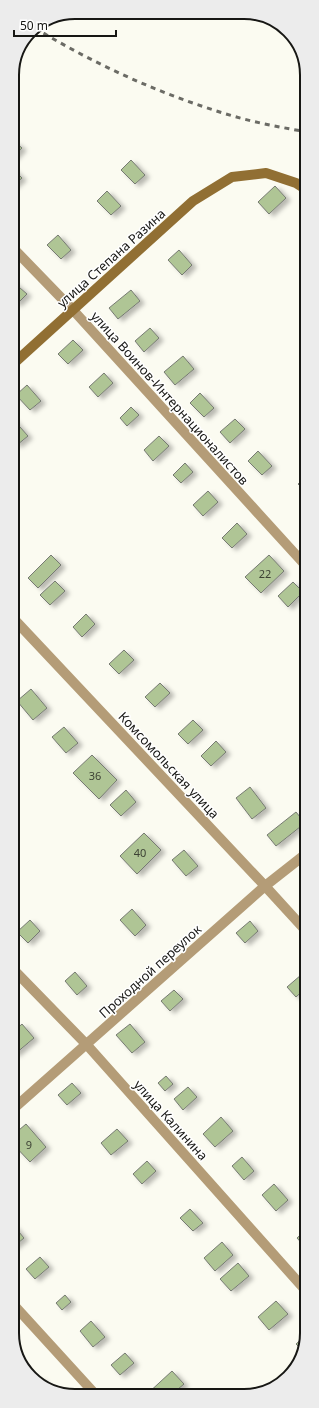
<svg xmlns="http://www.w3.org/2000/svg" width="319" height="1408" font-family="'Noto Sans',sans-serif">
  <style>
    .building { fill: #afc595; stroke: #767a72; filter: url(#shadow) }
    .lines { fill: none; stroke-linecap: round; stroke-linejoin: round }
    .minor { stroke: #b49c77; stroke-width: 10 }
    .secondary { stroke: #916f33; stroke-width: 10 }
    .rail { stroke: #6b6b65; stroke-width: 3; stroke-dasharray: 5 5; stroke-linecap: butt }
    .labels { text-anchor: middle; stroke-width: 3; stroke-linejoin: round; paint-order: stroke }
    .number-label { font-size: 11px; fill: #3d4234 }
    .street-label { font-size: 13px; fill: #171714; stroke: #fff }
    .rim { fill: none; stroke: #171714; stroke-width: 2 }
  </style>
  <defs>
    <filter id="shadow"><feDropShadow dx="4.5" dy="2.5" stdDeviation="2" flood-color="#0004"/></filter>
  </defs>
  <rect width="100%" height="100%" fill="#fbfbf1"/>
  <path class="building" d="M 15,142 L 22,148 L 12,159 L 12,146 Z
    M 131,160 L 145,175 L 135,184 L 121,170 Z
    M 12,168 L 22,178 L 12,187 Z
    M 275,186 L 286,198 L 269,214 L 258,202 Z
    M 107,191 L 121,206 L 111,215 L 97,201 Z
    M 58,235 L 71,250 L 61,259 L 47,245 Z
    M 179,250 L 192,265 L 182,275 L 168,260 Z
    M 12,281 L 27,294 L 17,304 L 12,300 Z
    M 131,290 L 140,301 L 118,319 L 109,308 Z
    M 150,328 L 159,338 L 144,352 L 135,341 Z
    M 73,340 L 83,350 L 68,364 L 58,354 Z
    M 183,356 L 194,369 L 175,385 L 164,372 Z
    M 104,373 L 113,383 L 98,397 L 89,387 Z
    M 27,385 L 41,401 L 30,410 L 16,395 Z
    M 200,393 L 214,408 L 204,417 L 190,403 Z
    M 131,407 L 139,415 L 127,426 L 120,418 Z
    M 12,418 L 28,436 L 17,445 L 12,440 Z
    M 235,419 L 245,429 L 230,443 L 220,432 Z
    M 159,436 L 169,446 L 153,461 L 144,450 Z
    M 258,451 L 272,466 L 262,475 L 248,461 Z
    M 185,463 L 193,472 L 181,483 L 173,475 Z
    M 306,477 L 307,477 L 307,493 L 298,484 Z
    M 208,491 L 218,502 L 203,516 L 193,505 Z
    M 307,516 L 307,530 L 299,522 Z
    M 237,523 L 247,534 L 232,548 L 222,538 Z
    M 51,555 L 61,565 L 38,588 L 28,578 Z
    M 269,555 L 284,571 L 261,593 L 245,577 Z
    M 55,581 L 65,591 L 50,605 L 40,595 Z
    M 293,582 L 303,592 L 288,607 L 278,596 Z
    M 86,614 L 95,624 L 82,637 L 73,627 Z
    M 124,650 L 134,660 L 119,674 L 109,664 Z
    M 160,683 L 170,693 L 155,707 L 145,697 Z
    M 31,689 L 47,708 L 33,720 L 17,701 Z
    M 193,720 L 203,730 L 188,744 L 178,734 Z
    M 64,727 L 78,743 L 66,753 L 52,737 Z
    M 216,741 L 226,752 L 211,766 L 201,756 Z
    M 92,755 L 117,780 L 99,799 L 73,773 Z
    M 250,787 L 266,808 L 252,819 L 236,798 Z
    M 126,790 L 136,802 L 121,816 L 110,805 Z
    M 296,812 L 305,823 L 276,846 L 267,835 Z
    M 144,833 L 161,850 L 137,874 L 120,856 Z
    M 184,850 L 198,866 L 186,876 L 172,860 Z
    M 132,909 L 146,925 L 135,936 L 120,920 Z
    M 30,920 L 40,931 L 28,943 L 17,932 Z
    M 250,921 L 258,931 L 245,943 L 236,933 Z
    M 75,972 L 87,986 L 77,995 L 65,981 Z
    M 301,975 L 307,981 L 307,987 L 296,997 L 287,987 Z
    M 174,990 L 183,999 L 170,1011 L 161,1001 Z
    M 22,1024 L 34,1038 L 15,1054 L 12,1051 L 12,1033 Z
    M 130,1024 L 145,1042 L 132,1053 L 116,1035 Z
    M 166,1076 L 173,1084 L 165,1091 L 158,1083 Z
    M 72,1083 L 81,1093 L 67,1105 L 58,1095 Z
    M 188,1087 L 197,1097 L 183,1110 L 174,1099 Z
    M 221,1117 L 233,1131 L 215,1147 L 203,1134 Z
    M 26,1124 L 46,1147 L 30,1162 L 12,1143 L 12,1136 Z
    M 117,1129 L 128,1141 L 111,1155 L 101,1143 Z
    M 242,1157 L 254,1171 L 244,1180 L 232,1166 Z
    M 147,1161 L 156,1171 L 142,1184 L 133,1174 Z
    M 274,1184 L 288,1200 L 276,1211 L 262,1195 Z
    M 190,1209 L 203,1223 L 193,1231 L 180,1218 Z
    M 14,1226 L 24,1238 L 12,1248 L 12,1227 Z
    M 307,1229 L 307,1247 L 306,1248 L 297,1238 Z
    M 222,1242 L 233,1255 L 215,1271 L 204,1258 Z
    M 40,1257 L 49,1267 L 35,1279 L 26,1269 Z
    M 238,1263 L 249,1276 L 231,1291 L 220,1279 Z
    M 65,1295 L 71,1302 L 62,1310 L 56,1303 Z
    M 276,1301 L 288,1314 L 269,1330 L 258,1317 Z
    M 91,1321 L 105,1337 L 93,1347 L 80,1331 Z
    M 306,1335 L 307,1337 L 301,1349 L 296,1344 Z
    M 125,1353 L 134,1363 L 120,1375 L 111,1365 Z
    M 172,1371 L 184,1384 L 171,1395 L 146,1395 Z
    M 40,1378 L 47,1385 L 37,1380 Z"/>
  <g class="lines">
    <path class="minor" d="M 12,247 L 73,310 L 307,567
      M 12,617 L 265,886 L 307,932
      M 12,968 L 87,1045 L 307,1292
      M 12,1110 L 265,886 L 307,853
      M 13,1304 L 96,1395"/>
    <path class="secondary" d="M 12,365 L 193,201 L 232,177 L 266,173 L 296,183 L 307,190"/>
    <path class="rail" d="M 35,28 C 94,64 158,93 223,113 C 251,122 279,127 307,132"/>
  </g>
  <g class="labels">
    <g class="number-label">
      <text x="265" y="578">22</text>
      <text x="95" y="780">36</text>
      <text x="140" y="857">40</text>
      <text x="29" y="1149">9</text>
    </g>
    <g class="street-label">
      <text transform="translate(111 258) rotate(-42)" y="5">улица Степана Разина</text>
      <text transform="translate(170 398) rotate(48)" y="5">улица Воинов-Интернационалистов</text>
      <text transform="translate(169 765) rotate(47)" y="5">Комсомольская улица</text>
      <text transform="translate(150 971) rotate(-42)" y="5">Проходной переулок</text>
      <text transform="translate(171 1120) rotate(48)" y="5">улица Калинина</text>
    </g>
  </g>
  <path d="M0 0H319V1408H0ZM75 19H244A56 56 0 0 1 300 75V1333A56 56 0 0 1 244 1389H75A56 56 0 0 1 19 1333V75A56 56 0 0 1 75 19Z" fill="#ececec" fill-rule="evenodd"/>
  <path class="rim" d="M75 19H244A56 56 0 0 1 300 75V1333A56 56 0 0 1 244 1389H75A56 56 0 0 1 19 1333V75A56 56 0 0 1 75 19Z"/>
  <path d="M14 30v6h102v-6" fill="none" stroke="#171714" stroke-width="2"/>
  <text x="20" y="30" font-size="12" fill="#171714" stroke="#ffffff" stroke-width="3" paint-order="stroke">50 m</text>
</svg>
